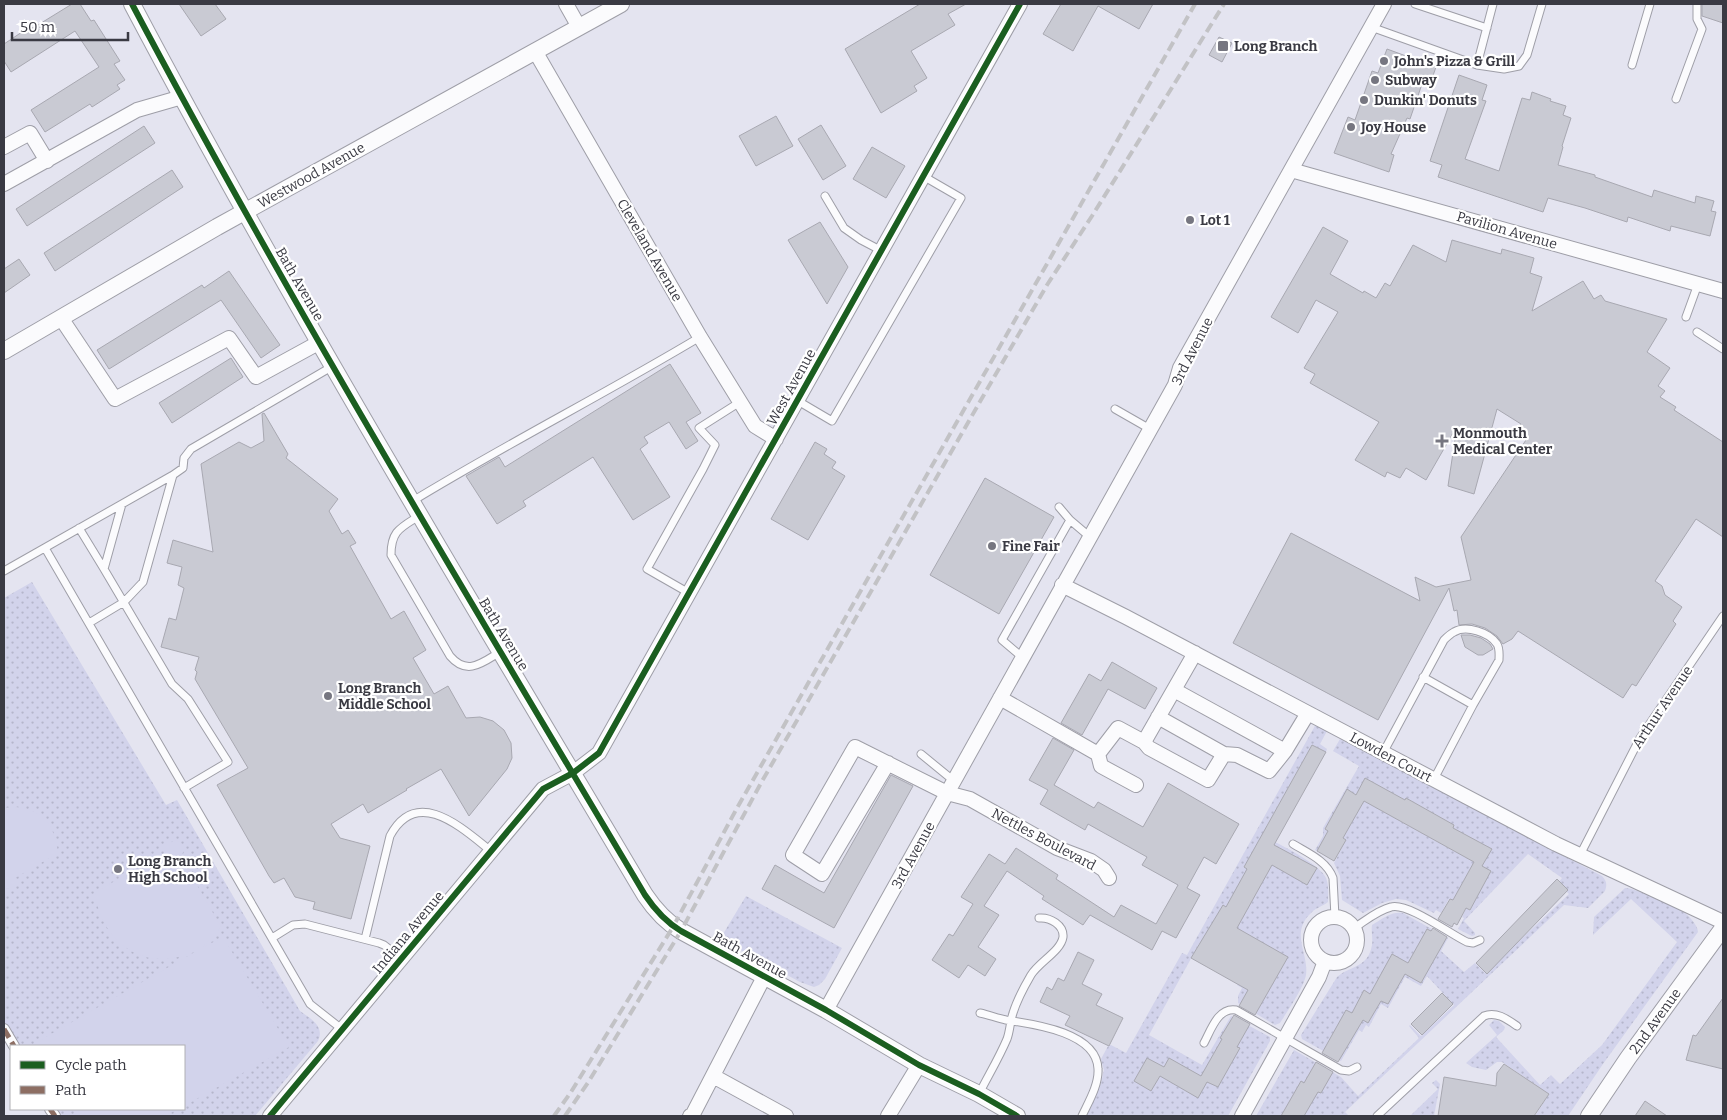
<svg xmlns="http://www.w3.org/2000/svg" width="1727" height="1120" font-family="Bitter,serif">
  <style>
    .grass { fill: url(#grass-dots) }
    .pitch { fill: #d2d3eb }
    .building { fill: #c9cad3; stroke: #a8a8b1 }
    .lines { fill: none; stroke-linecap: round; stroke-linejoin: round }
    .service-casing { stroke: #9e9ea7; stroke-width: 9 }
    .pedestrian-casing { stroke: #9e9ea7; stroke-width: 12 }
    .minor-casing { stroke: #9e9ea7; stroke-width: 16 }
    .tertiary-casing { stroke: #9e9ea7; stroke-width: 18 }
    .service { stroke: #fbfbfd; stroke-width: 7 }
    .pedestrian { stroke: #fbfbfd; stroke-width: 10 }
    .minor { stroke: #fbfbfd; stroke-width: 14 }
    .tertiary { stroke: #fbfbfd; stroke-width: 16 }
    .rail { stroke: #c2c2c5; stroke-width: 4; stroke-dasharray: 10 5; stroke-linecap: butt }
    .quiet { stroke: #8d6e63; stroke-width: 5; stroke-dasharray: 10 5; stroke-linecap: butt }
    .cycleway-casing { stroke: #fff; stroke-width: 9 }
    .cycleway { stroke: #1b5e20; stroke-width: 6 }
    .poi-dot { fill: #767680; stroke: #fff; stroke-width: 2 }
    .labels { text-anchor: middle; stroke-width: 4.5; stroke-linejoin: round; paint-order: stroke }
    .poi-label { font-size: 14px; font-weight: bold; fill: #3a3a43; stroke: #fff; text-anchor: start }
    .street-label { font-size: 14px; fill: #3a3a43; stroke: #fff }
  </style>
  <defs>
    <pattern id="grass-dots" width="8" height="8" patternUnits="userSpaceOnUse" patternTransform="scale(1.25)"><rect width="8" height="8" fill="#d2d3eb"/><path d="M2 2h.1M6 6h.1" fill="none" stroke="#b5b6cb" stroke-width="1.8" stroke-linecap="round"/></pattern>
  </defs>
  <rect width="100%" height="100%" fill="#e4e4f0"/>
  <path class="grass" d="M 32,582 L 166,805 L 177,800 L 300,1011 C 311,1019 325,1026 318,1041 L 255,1116 L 55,1116 L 50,1109 L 184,1109 L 184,1046 L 14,1046 L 4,1029 L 4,598 Z
    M 1316,724 L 1327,731 L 1320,744 L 1327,749 L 1326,752 L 1312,745 L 1266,827 L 1271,830 L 1267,838 C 1280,844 1321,865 1326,878 C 1329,885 1328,894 1328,902 C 1323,906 1316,908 1312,912 C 1289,933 1309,952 1306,975 C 1304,987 1287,1012 1280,1023 L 1275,1025 L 1238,1003 L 1238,996 L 1242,988 L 1237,985 L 1245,970 L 1199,944 L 1149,1035 L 1202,1065 L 1231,1016 L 1270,1037 L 1270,1041 L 1228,1116 L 1087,1116 L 1101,1083 L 1104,1070 L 1101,1059 L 1108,1046 L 1111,1045 L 1126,1053 L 1182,953 L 1187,955 Z
    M 1340,739 L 1602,876 C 1607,881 1607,885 1605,891 L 1588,908 L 1564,905 L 1345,1112 L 1349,1116 L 1256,1116 L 1294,1050 L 1341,1077 L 1358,1096 L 1419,1038 L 1409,1026 L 1410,1025 L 1421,1036 L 1454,1005 L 1427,976 L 1421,986 L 1405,977 L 1388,1008 L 1381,1004 L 1369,1027 L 1366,1025 L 1362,1032 L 1359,1030 L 1341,1061 L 1302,1039 L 1301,1035 L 1337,977 C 1351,965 1368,968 1372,945 C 1373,938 1371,931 1372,925 C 1382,919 1391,911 1403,913 L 1448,938 L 1441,951 L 1464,972 L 1475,963 L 1485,973 L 1569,894 L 1558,883 L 1562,878 L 1528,854 L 1464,921 L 1475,933 L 1475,935 L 1472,936 L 1458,929 L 1464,918 L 1462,917 L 1466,908 L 1470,909 L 1491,871 L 1482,866 L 1492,849 L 1453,828 L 1454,825 L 1406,798 L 1405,800 L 1365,778 L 1356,795 L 1347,790 L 1325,829 L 1328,831 L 1317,851 L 1315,850 L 1323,836 L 1323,828 L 1359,766 L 1333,751 Z
    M 1364,801 L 1474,862 L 1453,900 L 1449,899 L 1441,913 L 1436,910 L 1434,913 L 1406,900 L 1396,899 L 1382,903 L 1363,913 L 1342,900 L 1340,876 L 1334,863 L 1346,840 L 1343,838 Z
    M 1625,888 C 1633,887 1676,907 1685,913 C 1690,917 1698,926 1698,932 L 1603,1064 L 1568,1116 L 1535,1116 L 1549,1094 L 1502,1062 L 1497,1062 L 1486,1070 L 1472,1067 L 1466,1063 L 1497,1035 L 1489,1025 L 1494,1020 L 1499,1021 L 1505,1027 L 1504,1030 L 1496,1037 L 1540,1085 L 1551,1075 L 1560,1084 L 1602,1045 L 1677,942 L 1631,899 L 1593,935 L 1594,917 Z
    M 746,896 L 842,948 L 825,979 L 819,985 L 814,987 L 800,982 L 720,939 Z
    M 1436,1080 L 1440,1084 L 1434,1116 L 1410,1116 L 1438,1089 L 1432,1083 Z"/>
  <path class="pitch" d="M 15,807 C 43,809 55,826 58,853 L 15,878 L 15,885 L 8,889 L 4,888 L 4,808 Z
    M 175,840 L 180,842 L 184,850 L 181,857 L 221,927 L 202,948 L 223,937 L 289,1047 L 184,1106 L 184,1046 L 39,1046 L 37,1042 L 195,952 C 186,954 176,959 166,959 C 126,961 99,929 95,892 L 166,853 L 166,845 Z
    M 77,1109 L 178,1109 L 165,1116 L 82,1116 Z"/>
  <path class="building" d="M 72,4 L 80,4 L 91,21 L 94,20 L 120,61 L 114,64 L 125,80 L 117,85 L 120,89 L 92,107 L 90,104 L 45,132 L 31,110 L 99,67 L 75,31 L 11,72 L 4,61 L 4,44 L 31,26 L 33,28 Z
    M 179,4 L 215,4 L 226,19 L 201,36 Z
    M 920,4 L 966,4 L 948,14 L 955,25 L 911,51 L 927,78 L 914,86 L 917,91 L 881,113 L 845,49 Z
    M 1061,4 L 1153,4 L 1139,29 L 1098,6 L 1073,51 L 1043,34 Z
    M 1702,4 L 1723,4 L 1723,23 L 1702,16 Z
    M 1219,37 L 1232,43 L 1222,62 L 1209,55 Z
    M 1387,49 L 1436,67 L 1429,87 L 1422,84 L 1410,119 L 1407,118 L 1391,154 L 1394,155 L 1389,172 L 1334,153 L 1348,117 L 1355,120 L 1372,71 L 1378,73 Z
    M 1459,75 L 1487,85 L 1482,100 L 1486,101 L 1465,159 L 1499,171 L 1522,98 L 1530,100 L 1532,92 L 1551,99 L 1550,101 L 1566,106 L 1563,115 L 1571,118 L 1562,146 L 1563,147 L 1558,165 L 1595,175 L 1595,177 L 1652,197 L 1654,190 L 1695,203 L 1696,196 L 1714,201 L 1711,211 L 1716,212 L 1710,236 L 1671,226 L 1670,231 L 1628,217 L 1627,222 L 1585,208 L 1548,198 L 1543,212 L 1438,177 L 1442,165 L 1430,161 Z
    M 776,116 L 793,146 L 756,166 L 739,136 Z
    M 821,125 L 846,166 L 823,180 L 798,139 Z
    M 144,126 L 155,143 L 27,226 L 16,209 Z
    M 872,147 L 905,166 L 886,198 L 853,179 Z
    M 172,170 L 183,187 L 55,271 L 44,253 Z
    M 820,222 L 848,267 L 827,304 L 788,240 Z
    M 1323,227 L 1348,241 L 1330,274 L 1363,293 L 1364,291 L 1376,298 L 1385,283 L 1390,286 L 1413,245 L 1446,262 L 1452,240 L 1501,254 L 1502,249 L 1534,258 L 1530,273 L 1542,277 L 1532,311 L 1583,281 L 1594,299 L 1601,295 L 1605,301 L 1667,319 L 1647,352 L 1670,368 L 1658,386 L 1665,391 L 1660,397 L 1676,407 L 1674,410 L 1723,442 L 1723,537 L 1696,519 L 1655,581 L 1662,586 L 1665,595 L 1682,607 L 1673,621 L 1676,624 L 1636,686 L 1632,684 L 1623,698 L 1518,631 L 1512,639 L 1503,644 L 1497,636 L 1485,628 L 1472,624 L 1459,625 L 1457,610 L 1454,611 L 1449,588 L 1378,720 L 1233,643 L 1291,533 L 1420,601 L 1415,577 L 1436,587 L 1471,580 L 1461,537 L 1528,437 L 1517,429 L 1521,424 L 1497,409 L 1474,494 L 1448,486 L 1457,426 L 1426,480 L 1406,468 L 1400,478 L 1387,472 L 1385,477 L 1355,460 L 1379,422 L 1310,383 L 1315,374 L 1304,368 L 1338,312 L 1316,300 L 1298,333 L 1271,317 Z
    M 19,259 L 30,275 L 4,293 L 4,269 Z
    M 229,271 L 280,345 L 261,358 L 221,300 L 109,369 L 97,350 L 202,285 L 204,288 Z
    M 231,358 L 243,377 L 172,423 L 159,403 Z
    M 670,364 L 701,413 L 686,422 L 698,441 L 686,449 L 669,422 L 644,437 L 648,443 L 640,449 L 670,497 L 633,520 L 593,457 L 523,501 L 526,506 L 497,524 L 466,476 L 499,457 L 505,467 Z
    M 264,413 L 288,454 L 286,458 L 338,499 L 329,511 L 342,534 L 348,530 L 356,543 L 350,546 L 391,619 L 404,611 L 426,650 L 413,658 L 434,694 L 448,686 L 466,718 L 480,717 L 493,721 L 504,730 L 511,743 L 512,758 L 507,769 L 469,816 L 441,769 L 406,789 L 407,790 L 368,813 L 363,804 L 331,824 L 340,838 L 370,846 L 351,919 L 313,909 L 315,902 L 295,897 L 284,878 L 274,883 L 269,876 L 217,785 L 248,768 L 195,679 L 197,672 L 195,670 L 199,657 L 161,647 L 169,618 L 176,620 L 184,588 L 178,585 L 182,567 L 167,563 L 173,540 L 213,552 L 201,464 L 239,442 L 251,448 L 264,441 L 262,414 Z
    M 815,442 L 827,449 L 824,454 L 836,462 L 832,468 L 845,476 L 808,540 L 771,519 Z
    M 985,478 L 1054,517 L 999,614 L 930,575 Z
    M 1461,635 L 1470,635 L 1481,638 L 1490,644 L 1493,649 L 1483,655 L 1478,655 L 1465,647 Z
    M 1112,662 L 1157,688 L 1145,709 L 1108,689 L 1082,735 L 1061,723 L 1089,674 L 1101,681 Z
    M 1053,738 L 1074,750 L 1054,785 L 1094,808 L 1098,802 L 1143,827 L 1168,783 L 1239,824 L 1216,864 L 1204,857 L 1187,888 L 1200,895 L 1176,938 L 1162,931 L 1152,950 L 1090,915 L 1083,925 L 1042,899 L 1044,896 L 1007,871 L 984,906 L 999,915 L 978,947 L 996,959 L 985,976 L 968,965 L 959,978 L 932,960 L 949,934 L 953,936 L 973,904 L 961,897 L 989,854 L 1005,864 L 1016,848 L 1058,875 L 1056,879 L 1114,917 L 1121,905 L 1156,924 L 1178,885 L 1142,865 L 1147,857 L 1088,824 L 1085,830 L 1040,804 L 1048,790 L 1029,780 Z
    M 1312,745 L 1326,752 L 1274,845 L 1317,868 L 1307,885 L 1272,865 L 1237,928 L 1288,957 L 1255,1015 L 1239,1006 L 1248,990 L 1191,958 L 1223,905 L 1226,907 L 1247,869 L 1244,867 Z
    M 891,775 L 913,786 L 834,928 L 762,889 L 775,865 L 824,893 Z
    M 1365,778 L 1405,800 L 1406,798 L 1454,825 L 1453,828 L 1492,849 L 1482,866 L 1491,871 L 1470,910 L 1466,908 L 1457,925 L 1454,923 L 1452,927 L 1438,919 L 1450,899 L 1453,900 L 1474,862 L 1364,801 L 1343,838 L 1346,840 L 1334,861 L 1317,851 L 1328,831 L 1325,829 L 1347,789 L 1356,795 Z
    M 1557,879 L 1568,890 L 1487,974 L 1476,963 Z
    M 1433,928 L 1447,937 L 1421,983 L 1405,974 L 1388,1004 L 1381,1001 L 1368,1023 L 1363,1020 L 1338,1062 L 1322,1053 L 1346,1010 L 1352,1013 L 1364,990 L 1370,994 L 1392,954 L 1408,963 L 1427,929 L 1431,931 Z
    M 1078,952 L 1094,960 L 1082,984 L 1102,994 L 1096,1005 L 1123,1018 L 1109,1046 L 1065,1025 L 1070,1016 L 1040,1002 L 1047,987 L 1052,990 L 1058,978 L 1064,981 Z
    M 1442,993 L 1453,1004 L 1422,1035 L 1411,1024 Z
    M 1723,998 L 1723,1069 L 1686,1060 L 1693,1035 L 1696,1036 Z
    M 1234,1015 L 1250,1024 L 1237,1047 L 1240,1048 L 1218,1087 L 1207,1082 L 1198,1098 L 1160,1076 L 1151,1091 L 1134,1081 L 1147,1058 L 1164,1067 L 1169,1058 L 1201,1076 L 1222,1039 L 1220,1038 Z
    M 1316,1062 L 1333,1072 L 1321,1093 L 1318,1092 L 1304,1116 L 1281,1116 L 1301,1081 L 1304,1083 Z
    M 1504,1064 L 1549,1094 L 1534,1116 L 1438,1116 L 1444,1077 L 1496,1086 L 1497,1073 Z
    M 1645,1101 L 1667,1116 L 1635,1116 Z"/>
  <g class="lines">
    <defs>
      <path id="service" d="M 1415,4 L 1487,28
        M 1371,27 L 1477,65 L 1493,4
        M 1477,65 L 1504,69 L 1519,66 L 1527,55 L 1542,4
        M 1632,65 L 1650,4
        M 1676,99 L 1702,29 L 1697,19 L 1697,4
        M 825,196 L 844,228 L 861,240 L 882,251
        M 1686,317 L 1698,284
        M 1697,332 L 1723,349
        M 798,401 L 832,421 L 961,198 L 923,176
        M 1115,409 L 1150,429
        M 411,502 C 506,444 605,394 700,337
        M 122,504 L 104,569 L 172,684 L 188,699 L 228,762 L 184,788
        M 1059,507 L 1070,520 L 1090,537
        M 419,516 C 400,528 391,531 391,555 L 450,656 C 467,676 482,663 500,652
        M 79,528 L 104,569
        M 45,548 L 310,1004 L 343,1030
        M 4,571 L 173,475 L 183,468 L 184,458 L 191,449 L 333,366
        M 689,593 L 647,569 L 703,469 L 715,445 L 699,428 L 740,402
        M 89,623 L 124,602 L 143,582 L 173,475
        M 1022,657 L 1002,640 L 1070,520
        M 1423,677 L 1473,705
        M 1383,753 L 1444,640 C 1447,637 1450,634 1454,632 C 1466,625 1489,632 1497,644 C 1500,649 1499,655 1499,660 L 1473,705 L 1434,779
        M 921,754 L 954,781
        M 1293,844 C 1308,853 1327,861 1333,878 L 1335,917
        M 1580,855 L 1640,738 L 1723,616
        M 1354,928 C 1365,921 1378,910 1391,907 C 1407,902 1450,934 1467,942 L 1473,943 L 1480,940
        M 272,938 L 293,925 L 305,924 L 379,943 L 384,945 L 402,959
        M 365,939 L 390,836 C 417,785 463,829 491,851
        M 980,1013 C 989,1015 997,1018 1006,1020 C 1033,1024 1097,1032 1098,1069 C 1099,1085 1088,1103 1082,1116
        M 1204,1043 C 1211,1030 1218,1007 1236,1010 L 1341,1070 L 1349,1071 L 1357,1067
        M 979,1094 C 988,1076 999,1058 1007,1039 C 1010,1031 1010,1022 1013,1013 C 1017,1000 1024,987 1031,975 C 1039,962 1061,951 1063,937 C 1064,925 1050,917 1039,918
        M 1377,1116 L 1484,1016 C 1496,1011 1507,1019 1517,1026"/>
      <path id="pedestrian" d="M 4,1029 L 14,1046
        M 50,1109 L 55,1116"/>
      <path id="minor" d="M 566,4 L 579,27
        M 535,51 L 700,337 L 755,426 L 776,439
        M 4,147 L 30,133 L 47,161
        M 1291,170 L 1723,291
        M 4,184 L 137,110 L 182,97
        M 61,318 L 115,399 L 229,338 L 256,377 L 320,342
        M 1062,585 L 1126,617 L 1556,844 L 1723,922
        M 1174,690 L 1285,751
        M 1000,698 L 1098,754 L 1118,728 L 1144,742 L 1195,653
        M 1158,717 L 1224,754 L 1237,755 L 1269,771 L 1285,751 L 1308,713
        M 1144,742 L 1149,748 L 1208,780 L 1224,754
        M 1098,754 L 1101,766 L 1136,785
        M 888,763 L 822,874 L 793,855 L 855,747 L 947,793 L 970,799 L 1057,848 L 1091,861 L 1104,870 L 1109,878
        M1311 940a23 23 0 1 1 46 0a23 23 0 1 1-46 0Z
        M 826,1010 L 1175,385 L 1180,368 L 1384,4
        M 713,1076 L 786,1116
        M 270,1116 L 543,789 L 573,773 L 599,753 L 1020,4
        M 690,1116 L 693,1114 L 764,977
        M 888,1116 L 919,1065
        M 1242,1116 L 1319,977 L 1325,961"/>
      <path id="tertiary" d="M 132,4 C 292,307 470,600 645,895 C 655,910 666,922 681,931 L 826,1010 L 919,1065 L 979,1094 L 1017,1116
        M 4,351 L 217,227 L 621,4
        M 1589,1116 L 1628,1058 L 1723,928"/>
    </defs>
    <use href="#service" class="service-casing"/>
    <use href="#pedestrian" class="pedestrian-casing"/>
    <use href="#minor" class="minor-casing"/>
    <use href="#tertiary" class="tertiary-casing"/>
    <use href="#service" class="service"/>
    <use href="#pedestrian" class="pedestrian"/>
    <use href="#minor" class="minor"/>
    <use href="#tertiary" class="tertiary"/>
    <path class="rail" d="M 554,1116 L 571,1092 L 673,927 L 737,808 L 1195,4
      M 565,1116 L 589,1081 L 681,931 L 761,783 L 1047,285 L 1092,216 L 1224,4"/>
    <path class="quiet" d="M 4,1029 L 14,1046
      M 50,1109 L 55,1116"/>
    <defs>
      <path id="cycleway" d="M 132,4 C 292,307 470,600 645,895 C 655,910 666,922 681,931 L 826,1010 L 919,1065 L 979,1094 L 1017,1116
        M 270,1116 L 543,789 L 573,773 L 599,753 L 1020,4"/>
    </defs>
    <use href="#cycleway" class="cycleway-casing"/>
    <use href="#cycleway" class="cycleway"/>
  </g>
  <g class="poi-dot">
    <rect x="1217" y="40" width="12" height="12" rx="2.5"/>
    <circle cx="1384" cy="61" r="5"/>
    <circle cx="1375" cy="80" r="5"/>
    <circle cx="1364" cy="100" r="5"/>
    <circle cx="1351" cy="127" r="5"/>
    <circle cx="1190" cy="220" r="5"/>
    <path d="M1439.5 433.5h5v5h5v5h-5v5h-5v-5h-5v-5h5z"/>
    <circle cx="992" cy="546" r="5"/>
    <circle cx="328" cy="696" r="5"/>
    <circle cx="118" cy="869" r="5"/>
  </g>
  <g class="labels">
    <g class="poi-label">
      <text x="1234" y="51">Long Branch</text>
      <text x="1394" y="66">John's Pizza &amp; Grill</text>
      <text x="1385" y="85">Subway</text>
      <text x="1374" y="105">Dunkin' Donuts</text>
      <text x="1361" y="132">Joy House</text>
      <text x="1200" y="225">Lot 1</text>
      <text x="1453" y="438">Monmouth<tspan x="1453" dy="16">Medical Center</tspan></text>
      <text x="1002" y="551">Fine Fair</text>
      <text x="338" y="693">Long Branch<tspan x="338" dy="16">Middle School</tspan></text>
      <text x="128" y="866">Long Branch<tspan x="128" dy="16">High School</tspan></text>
    </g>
    <g class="street-label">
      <text transform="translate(311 175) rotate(-29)" y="5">Westwood Avenue</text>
      <text transform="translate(1507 230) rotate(16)" y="5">Pavilion Avenue</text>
      <text transform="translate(650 250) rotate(60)" y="5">Cleveland Avenue</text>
      <text transform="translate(300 284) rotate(60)" y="5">Bath Avenue</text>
      <text transform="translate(1192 351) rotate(-63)" y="5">3rd Avenue</text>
      <text transform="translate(791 387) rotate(-61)" y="5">West Avenue</text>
      <text transform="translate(504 634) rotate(59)" y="5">Bath Avenue</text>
      <text transform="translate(1662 707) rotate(-56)" y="5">Arthur Avenue</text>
      <text transform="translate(1391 757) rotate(28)" y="5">Lowden Court</text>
      <text transform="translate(1044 839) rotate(28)" y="5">Nettles Boulevard</text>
      <text transform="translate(913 855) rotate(-61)" y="5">3rd Avenue</text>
      <text transform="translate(408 932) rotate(-50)" y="5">Indiana Avenue</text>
      <text transform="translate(750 955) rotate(29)" y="5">Bath Avenue</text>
      <text transform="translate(1655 1021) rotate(-54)" y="5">2nd Avenue</text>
    </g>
  </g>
  <rect width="1727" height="1120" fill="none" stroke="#3a3a43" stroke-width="10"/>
  <rect x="10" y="1045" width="175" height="65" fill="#ffffff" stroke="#b0b0b4"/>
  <rect x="20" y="1061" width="25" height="8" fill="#1b5e20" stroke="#b0b0b4"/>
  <text x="55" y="1070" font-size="15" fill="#3a3a43">Cycle path</text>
  <rect x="20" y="1086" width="25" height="8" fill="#8d6e63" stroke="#b0b0b4"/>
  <text x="55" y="1095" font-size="15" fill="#3a3a43">Path</text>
  <path d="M12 32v8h116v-8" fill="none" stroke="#3a3a43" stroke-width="2.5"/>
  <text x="20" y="32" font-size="15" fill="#3a3a43" stroke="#ffffff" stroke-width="4" paint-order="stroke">50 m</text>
</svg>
